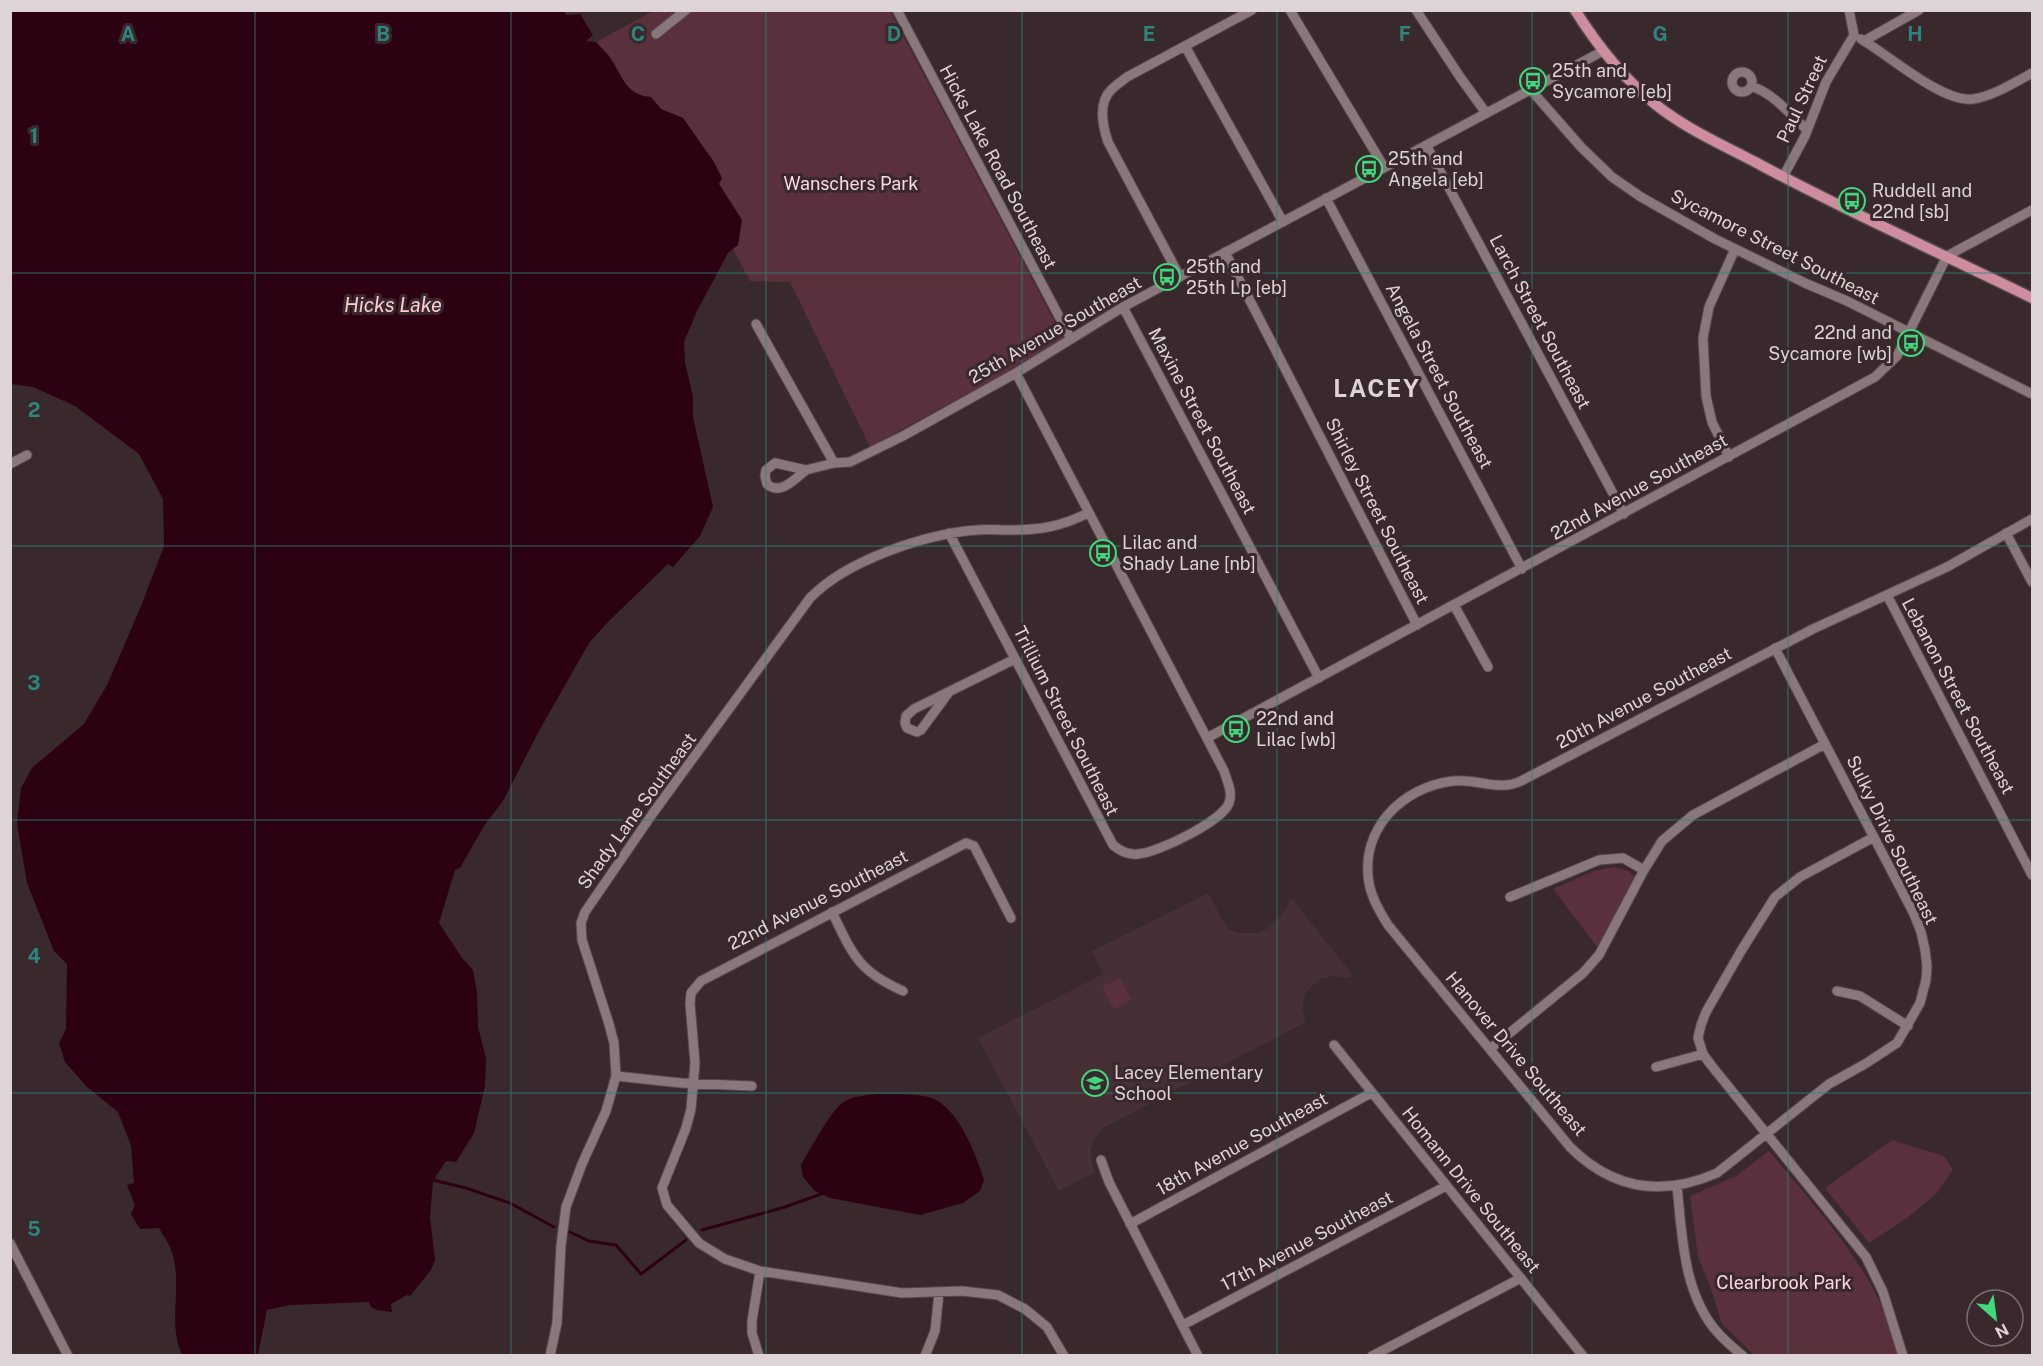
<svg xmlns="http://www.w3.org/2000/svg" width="2043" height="1366" font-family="'Public Sans',sans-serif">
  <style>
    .built { fill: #462f35 }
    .green { fill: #59303b }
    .water { fill: #2c0212 }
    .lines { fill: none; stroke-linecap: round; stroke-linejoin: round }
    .stream { stroke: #2c0212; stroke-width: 3 }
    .minor-casing { stroke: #55484c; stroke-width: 11 }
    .major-casing { stroke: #55484c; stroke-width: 13 }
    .minor { stroke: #8a777c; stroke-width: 9 }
    .major { stroke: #cd8d9e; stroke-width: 10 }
    .grid { fill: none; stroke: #2e847e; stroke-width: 1.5; stroke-opacity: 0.55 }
    .labels { text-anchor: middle; stroke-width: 6; stroke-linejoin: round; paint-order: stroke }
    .poi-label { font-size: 18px; fill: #ded3d6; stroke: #39292d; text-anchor: start }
    .street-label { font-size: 18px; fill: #ded3d6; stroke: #39292d }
    .park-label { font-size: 18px; fill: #fbd8e0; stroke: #39292d }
    .water-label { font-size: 20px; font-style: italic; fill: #ffcbd7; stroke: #39292d }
    .district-label { font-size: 24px; font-weight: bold; letter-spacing: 1.5px; fill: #ded3d6; stroke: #39292d }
    .grid-label { font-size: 20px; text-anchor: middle; font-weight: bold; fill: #2e847e; stroke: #39292d; stroke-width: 6; stroke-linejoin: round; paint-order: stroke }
  </style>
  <rect width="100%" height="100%" fill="#39292d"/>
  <path class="built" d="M 1207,894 L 1209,894 L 1225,925 L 1229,929 L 1237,933 L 1259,933 L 1266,929 L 1285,911 L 1291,898 L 1352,974 L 1348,978 L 1332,976 L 1320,979 L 1309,989 L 1305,994 L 1302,1007 L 1306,1022 L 1103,1128 L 1094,1140 L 1091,1150 L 1091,1161 L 1095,1172 L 1059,1191 L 978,1038 L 1103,974 L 1092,951 Z"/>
  <path class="green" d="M 653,11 L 890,11 L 1065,341 L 870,447 L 790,282 L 750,281 L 733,249 L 738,245 L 742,220 L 719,184 L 683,118 L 661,109 L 651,97 C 624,95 622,74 609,56 C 605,51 600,47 596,42 Z
    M 1613,867 L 1629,871 L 1636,879 L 1629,896 L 1597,947 L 1553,889 L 1594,871 Z
    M 1120,978 L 1131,999 L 1114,1009 L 1102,987 Z
    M 1892,1140 L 1944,1156 L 1953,1169 L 1937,1193 L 1907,1218 L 1869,1243 L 1825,1188 Z
    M 1769,1151 C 1804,1193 1842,1235 1870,1283 C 1883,1305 1891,1331 1899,1355 L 1754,1355 L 1722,1324 L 1710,1286 L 1698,1257 L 1690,1196 L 1736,1176 Z"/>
  <path class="water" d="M 563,11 L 567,15 L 580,14 L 593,35 L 586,41 L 596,42 C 600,47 605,51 609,56 C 622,74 624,95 651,97 L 661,109 L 683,118 L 714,162 L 722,178 L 719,184 L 742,220 L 738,245 L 728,253 L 697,311 L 684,342 L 685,362 L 693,397 L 693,417 L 713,507 L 700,536 L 673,567 L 668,564 L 608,622 L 589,643 L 539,731 L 503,801 L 484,826 L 460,868 L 455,870 L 439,923 L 462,958 L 473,970 L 477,992 L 478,1027 L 486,1058 L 485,1086 L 474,1133 L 456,1162 L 446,1161 L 433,1181 L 430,1217 L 435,1260 L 431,1270 L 410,1296 L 407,1295 L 391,1304 L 392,1312 L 377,1310 L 371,1307 L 369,1302 L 290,1305 L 267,1310 L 258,1355 L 182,1355 C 167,1322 183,1287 172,1253 C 170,1244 163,1236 159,1228 L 140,1229 L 131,1214 L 135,1205 L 127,1185 L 134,1183 L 131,1146 L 118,1112 L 87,1087 L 65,1062 L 59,1043 L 66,1029 L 67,964 L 54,951 L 27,883 L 17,824 L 21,788 L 32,768 L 84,724 L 107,685 L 139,611 L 164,546 L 163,499 L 139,454 L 75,406 L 33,387 L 11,384 L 11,11 Z
    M 878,1094 C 896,1095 917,1092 934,1099 C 960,1111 976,1155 984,1180 L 980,1191 L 963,1203 L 920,1215 L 830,1198 L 815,1191 L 803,1177 L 801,1165 C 809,1151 830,1113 841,1104 C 850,1096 867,1095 878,1094 Z"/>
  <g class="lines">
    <path class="stream" d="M 432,1178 L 433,1180 L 466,1188 L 510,1203 L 554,1227
      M 702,1230 L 785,1207 L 824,1193
      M 570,1232 L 589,1241 L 616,1245 L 641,1274 L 686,1240"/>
    <defs>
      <path id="minor" d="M 897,10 L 1071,339
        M 1290,10 L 1384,167
        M 1416,10 L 1460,77 L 1486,113
        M 1849,10 L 1854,35
        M 656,34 L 686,10
        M 1861,39 L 1864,41 L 1919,10
        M 1864,41 C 1891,57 1943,103 1973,99 C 1991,97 2016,82 2032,73
        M 1185,46 L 1283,222
        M1732 82a10 10 0 1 1 20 0a10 10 0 1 1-20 0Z
        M 1751,86 C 1773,93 1790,114 1807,130
        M 1531,90 L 1581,147 L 1612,177 L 1641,197 L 1715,239 L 1805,283 L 1847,301 L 2032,394
        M 1426,145 L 1624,514
        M 1783,177 L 1805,136 L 1826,82 L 1854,35
        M 1326,198 L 1522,569
        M 1225,252 L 1417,625
        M 1180,277 L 1108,142 C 1103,127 1098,103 1111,90 C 1116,85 1122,81 1127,77 L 1252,10
        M 1123,307 L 1319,678
        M 756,324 L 834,463
        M 1729,457 L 1712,422 L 1706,396 L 1703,338 L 1709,307 L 1735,249
        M 10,464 L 27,455
        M 806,470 C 795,479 780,496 767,484 L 765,476 L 766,470 L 775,463 L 806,470 L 834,463 L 850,462 L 903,436 L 1016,373 L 1123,307 L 1603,51
        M 949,533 L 1113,845 C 1120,851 1128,855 1138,854 C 1157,853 1223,821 1229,803 C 1233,792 1227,781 1224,771 L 1016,373
        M 2006,533 L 2032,582
        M 1887,595 L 2032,875
        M 1454,605 L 1488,667
        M 1775,648 L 1914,914 L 1921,932 L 1925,950 L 1927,966 L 1926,980 L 1920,1003 L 1897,1043 L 1865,1064 L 1829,1084 L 1717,1173 C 1662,1197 1613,1190 1570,1147 L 1388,925 C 1380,912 1372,899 1369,883 C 1360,829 1402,787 1453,781 C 1477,778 1498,792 1521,781 L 1813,629 L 1947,567 L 2032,519
        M 949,692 L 921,730 L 917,732 L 907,728 L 905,723 L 906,716 L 914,709 L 1015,659
        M 1207,738 L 1875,377 L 1897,356 L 1947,256 L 2032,210
        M 1874,837 L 1800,877 L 1775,897 L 1741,951 L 1706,1012 L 1701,1025 L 1698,1038 L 1703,1054 L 1711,1065 L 1866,1257 L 1883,1292 L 1903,1356
        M 1510,897 L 1599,860 L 1623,858 L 1644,870
        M 832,912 C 853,955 858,971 903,991
        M 1011,918 L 974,846 L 966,843 L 701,981 L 691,993 L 690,1003 L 695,1063 L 691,1109 L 686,1128 L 662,1188 L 667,1205 L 699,1243 L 725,1259 L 760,1271 L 902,1293 L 962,1291 L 998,1295 L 1025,1309 L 1047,1327 L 1064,1356
        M 1837,991 L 1860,996 L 1908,1026
        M 1334,1045 L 1583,1356
        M 1490,1049 L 1583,973 L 1599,955 L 1644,870 L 1662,841 L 1693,815 L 1825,744
        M 1656,1067 L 1703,1054
        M 616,1076 L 681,1083 L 752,1086
        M 1101,1160 L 1109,1182 L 1198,1356
        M 1677,1186 C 1682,1234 1683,1296 1719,1334 C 1726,1342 1735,1349 1743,1356
        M 1130,1224 L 1371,1093
        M 10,1243 L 68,1356
        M 1183,1325 L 1446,1186
        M 550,1356 L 557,1323 L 561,1245 L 566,1207 L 582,1164 L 606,1111 L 616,1076 L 614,1043 L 609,1024 L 582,940 L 581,923 L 585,912 L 653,813 L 810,598 C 847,560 925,534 977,530 C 987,529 998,530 1009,530 C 1040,530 1060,527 1088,513
        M 759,1356 L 752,1333 L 752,1321 L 760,1271
        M 925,1356 L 935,1331 L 939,1293
        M 1372,1356 L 1521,1278"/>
      <path id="major" d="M 1575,10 C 1597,45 1623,78 1655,104 C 1686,129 1723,145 1757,163 C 1847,212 1941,253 2032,298"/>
    </defs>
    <use href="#minor" class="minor-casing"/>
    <use href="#major" class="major-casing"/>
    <use href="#minor" class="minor"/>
    <use href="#major" class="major"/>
  </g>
  <path class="grid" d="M 255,10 L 255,1356M 511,10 L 511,1356M 766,10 L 766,1356M 1022,10 L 1022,1356M 1277,10 L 1277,1356M 1532,10 L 1532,1356M 1788,10 L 1788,1356M 10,273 L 2032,273M 10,546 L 2032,546M 10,820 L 2032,820M 10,1093 L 2032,1093"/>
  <defs>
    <symbol id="bus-ring" viewBox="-11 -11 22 22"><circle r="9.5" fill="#39292d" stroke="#41d77c" stroke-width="1.5"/><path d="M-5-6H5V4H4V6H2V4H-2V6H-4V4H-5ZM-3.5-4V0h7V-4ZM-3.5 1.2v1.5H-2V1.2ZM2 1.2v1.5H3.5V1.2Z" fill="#41d77c"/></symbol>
    <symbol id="school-ring" viewBox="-11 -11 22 22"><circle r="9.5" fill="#39292d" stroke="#41d77c" stroke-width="1.5"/><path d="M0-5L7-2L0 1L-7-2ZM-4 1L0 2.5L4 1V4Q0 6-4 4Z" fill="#41d77c"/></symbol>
  </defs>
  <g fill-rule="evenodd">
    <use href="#bus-ring" x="1518" y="66" width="30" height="30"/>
    <use href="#bus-ring" x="1354" y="154" width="30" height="30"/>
    <use href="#bus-ring" x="1837" y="186" width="30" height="30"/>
    <use href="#bus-ring" x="1152" y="262" width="30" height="30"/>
    <use href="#bus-ring" x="1896" y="328" width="30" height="30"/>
    <use href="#bus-ring" x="1088" y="538" width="30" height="30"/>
    <use href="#bus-ring" x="1221" y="714" width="30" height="30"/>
    <use href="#school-ring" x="1080" y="1068" width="30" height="30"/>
  </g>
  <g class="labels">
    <g class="poi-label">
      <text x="1552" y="77">25th and<tspan x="1552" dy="21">Sycamore [eb]</tspan></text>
      <text x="1388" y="165">25th and<tspan x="1388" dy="21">Angela [eb]</tspan></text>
      <text x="1872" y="197">Ruddell and<tspan x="1872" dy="21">22nd [sb]</tspan></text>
      <text x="1186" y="273">25th and<tspan x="1186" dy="21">25th Lp [eb]</tspan></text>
      <text x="1892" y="339" text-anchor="end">22nd and<tspan x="1892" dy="21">Sycamore [wb]</tspan></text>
      <text x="1122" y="549">Lilac and<tspan x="1122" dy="21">Shady Lane [nb]</tspan></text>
      <text x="1256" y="725">22nd and<tspan x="1256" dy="21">Lilac [wb]</tspan></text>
      <text x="1114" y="1079">Lacey Elementary<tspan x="1114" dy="21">School</tspan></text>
    </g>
    <g class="street-label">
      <text transform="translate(1802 99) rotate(-65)" y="6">Paul Street</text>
      <text transform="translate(998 167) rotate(62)" y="6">Hicks Lake Road Southeast</text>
      <text transform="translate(1775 247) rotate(27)" y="6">Sycamore Street Southeast</text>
      <text transform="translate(1540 322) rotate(62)" y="6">Larch Street Southeast</text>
      <text transform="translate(1055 330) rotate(-30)" y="6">25th Avenue Southeast</text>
      <text transform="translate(1439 376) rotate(62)" y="6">Angela Street Southeast</text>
      <text transform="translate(1202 421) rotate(62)" y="6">Maxine Street Southeast</text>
      <text transform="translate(1639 487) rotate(-29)" y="6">22nd Avenue Southeast</text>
      <text transform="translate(1377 511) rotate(63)" y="6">Shirley Street Southeast</text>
      <text transform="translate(1958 696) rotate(62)" y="6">Lebanon Street Southeast</text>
      <text transform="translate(1644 698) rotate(-28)" y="6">20th Avenue Southeast</text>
      <text transform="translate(1066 721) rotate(63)" y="6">Trillium Street Southeast</text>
      <text transform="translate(637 811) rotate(-54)" y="6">Shady Lane Southeast</text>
      <text transform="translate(1892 840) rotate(64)" y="6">Sulky Drive Southeast</text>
      <text transform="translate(818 900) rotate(-27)" y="6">22nd Avenue Southeast</text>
      <text transform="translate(1516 1054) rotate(50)" y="6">Hanover Drive Southeast</text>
      <text transform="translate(1242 1144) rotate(-29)" y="6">18th Avenue Southeast</text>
      <text transform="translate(1471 1190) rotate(51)" y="6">Homann Drive Southeast</text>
      <text transform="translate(1307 1241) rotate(-28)" y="6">17th Avenue Southeast</text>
    </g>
    <g class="park-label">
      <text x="851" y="190">Wanschers Park</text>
      <text x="1784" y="1289">Clearbrook Park</text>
    </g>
    <g class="water-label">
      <text x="393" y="312">Hicks Lake</text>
    </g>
    <g class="district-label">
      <text x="1377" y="397">LACEY</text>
    </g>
  </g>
  <g class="grid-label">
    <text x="128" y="41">A</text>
    <text x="383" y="41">B</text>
    <text x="638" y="41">C</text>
    <text x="894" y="41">D</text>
    <text x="1149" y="41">E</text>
    <text x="1405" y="41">F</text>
    <text x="1660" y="41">G</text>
    <text x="1915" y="41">H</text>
    <text x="34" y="143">1</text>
    <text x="34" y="417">2</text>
    <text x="34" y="690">3</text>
    <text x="34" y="963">4</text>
    <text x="34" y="1236">5</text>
  </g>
  <rect width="2043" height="1366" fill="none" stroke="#ded3d6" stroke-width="24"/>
  <g transform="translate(1995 1318) rotate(152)"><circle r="28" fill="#39292d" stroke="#7b6d71" stroke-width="1.5"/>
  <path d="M0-4.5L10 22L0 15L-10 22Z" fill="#41d77c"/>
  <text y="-9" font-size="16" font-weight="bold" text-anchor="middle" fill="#ded3d6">N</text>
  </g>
</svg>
